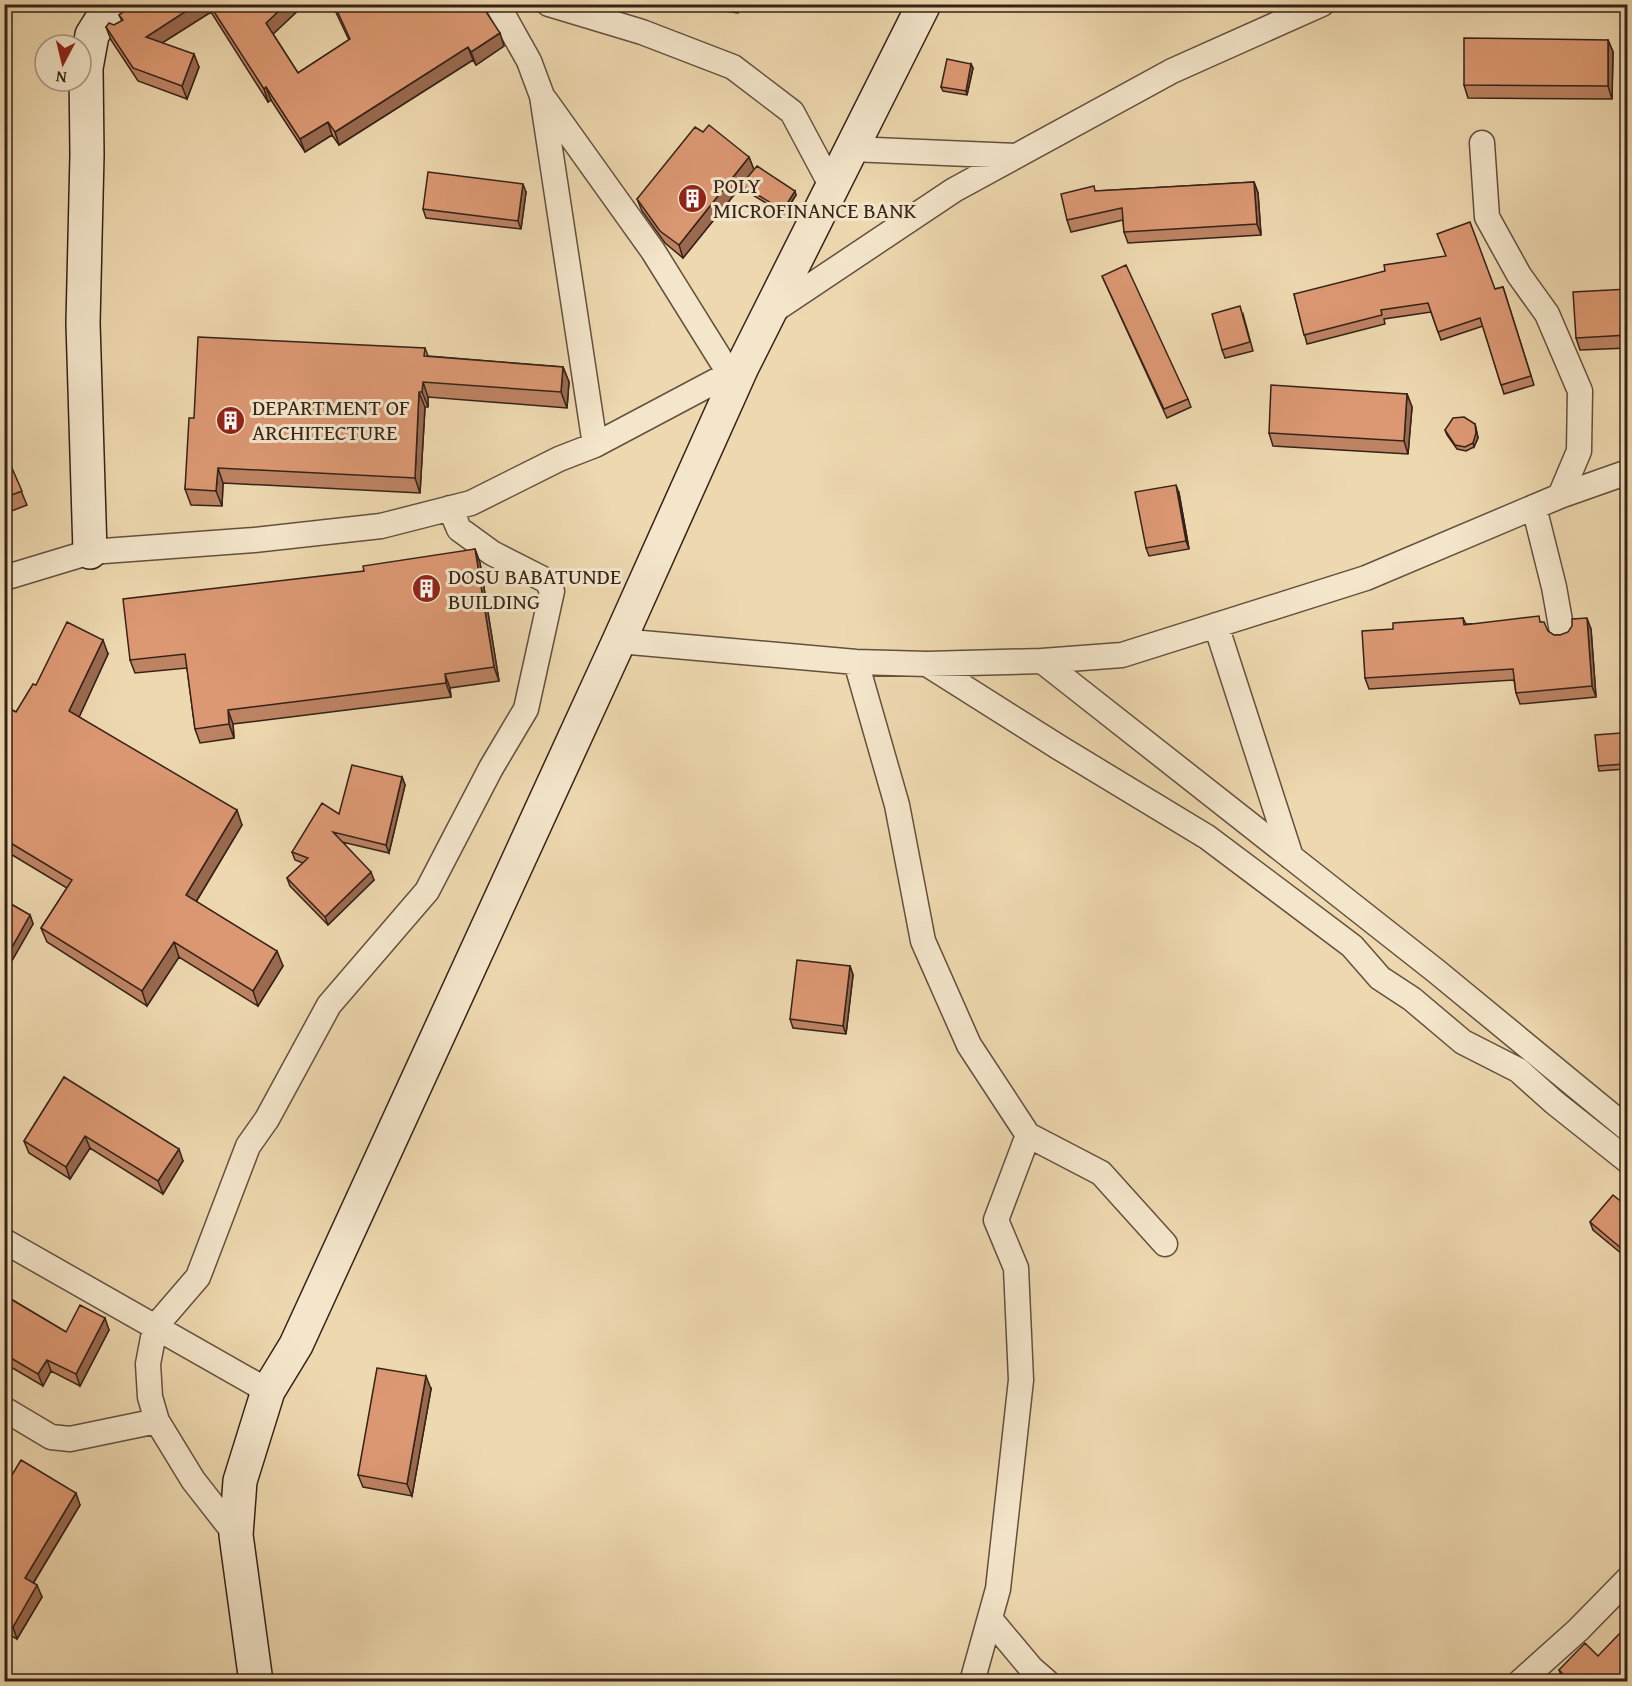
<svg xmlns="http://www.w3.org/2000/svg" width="1632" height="1686" font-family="'Gentium Book Plus',serif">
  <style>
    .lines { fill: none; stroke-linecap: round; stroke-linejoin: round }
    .street-casing { stroke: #63503e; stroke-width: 27 }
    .secondary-casing { stroke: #352218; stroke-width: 36 }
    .street { stroke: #f4e6cb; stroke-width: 24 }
    .secondary { stroke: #f4e6cb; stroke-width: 33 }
    .wall { fill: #bd8363; stroke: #352218; stroke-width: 1.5 }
    .shaded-wall { fill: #9a6a50; stroke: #352218; stroke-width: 1.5 }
    .building { fill: #dc9873; stroke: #352218; stroke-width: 1.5 }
    .labels { text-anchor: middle; stroke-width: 6; stroke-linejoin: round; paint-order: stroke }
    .poi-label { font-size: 22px; fill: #352218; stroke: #f4e6cb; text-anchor: start }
  </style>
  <rect width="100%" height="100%" fill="#eed8af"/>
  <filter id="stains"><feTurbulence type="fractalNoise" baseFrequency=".00333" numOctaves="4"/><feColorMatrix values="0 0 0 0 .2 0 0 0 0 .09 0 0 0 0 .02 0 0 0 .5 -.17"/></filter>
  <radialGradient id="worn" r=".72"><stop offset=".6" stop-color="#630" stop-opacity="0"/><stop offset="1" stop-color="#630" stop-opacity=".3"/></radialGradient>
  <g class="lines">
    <defs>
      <path id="street" d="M 497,4 L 529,61 L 542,96 L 595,445
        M 549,4 L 642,32 L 733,67 L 792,112 L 832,187
        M 545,100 L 653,251 L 729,373
        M 1482,143 L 1487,217 L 1519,275 L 1547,314 L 1580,391 L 1579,451 L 1560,496
        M 851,149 L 1016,156
        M 770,313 L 954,190 L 1172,71 L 1322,4
        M 1534,507 L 1554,587 L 1562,632
        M 4,578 L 90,552 L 254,540 L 381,526 L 471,503 L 559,459 L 595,445 L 742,367
        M 1216,625 L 1291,857
        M 619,641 L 856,662 L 927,664 L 1042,661 L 1122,655 L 1366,578 L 1560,496 L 1628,472
        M 1042,661 L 1436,971 L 1628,1129
        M 856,662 L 897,805 L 923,941 L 969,1045 L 1028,1135 L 1101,1173 L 1165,1244
        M 927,664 L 1060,748 L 1207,837 L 1352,946 L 1380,978 L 1412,999 L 1463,1042 L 1518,1070 L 1555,1103 L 1628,1161
        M 4,1241 L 268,1391
        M 4,1409 L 51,1437 L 70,1439 L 157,1421
        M 236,1535 L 193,1480 L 157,1421 L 150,1397 L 148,1364 L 155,1327 L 198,1277 L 248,1146 L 267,1119 L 329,1005 L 427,891 L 491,768 L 526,709 L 552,591 L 547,581 L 492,553 L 459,529 L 450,508
        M 990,1619 L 1031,1668 L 1047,1682
        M 972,1682 L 998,1589 L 1021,1380 L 1016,1268 L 996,1220 L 1028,1135
        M 1520,1682 L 1578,1630 L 1628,1579"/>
      <path id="secondary" d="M 90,552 L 83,323 L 87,155 L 86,68 L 92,35 L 109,8 L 114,4
        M 256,1682 L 236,1535 L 240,1481 L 268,1391 L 296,1345 L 619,641 L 742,367 L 924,4"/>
    </defs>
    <use href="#street" class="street-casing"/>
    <use href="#secondary" class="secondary-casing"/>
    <use href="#street" class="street"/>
    <use href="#secondary" class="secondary"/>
  </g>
  <path class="wall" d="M 135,4 L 305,4 L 273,34 L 298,73 L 349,40 L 332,4 L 481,4 L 504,46 L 476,65 L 473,60 L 339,145 L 332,135 L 305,152 L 271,100 L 268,102 L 211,12 L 162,43 L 199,67 L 187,99 L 138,81 L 111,40 L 106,27 L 114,25 L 122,21 L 119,15 Z
    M 668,4 L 739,4 L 738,13 Z
    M 1608,40 L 1613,52 L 1612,99 L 1468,98 L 1464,85 Z
    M 971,64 L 973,68 L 967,95 L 943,91 L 941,87 Z
    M 703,132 L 749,157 L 754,170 L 796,195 L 784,214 L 743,189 L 742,185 L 683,258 L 665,243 L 642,211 L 637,199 Z
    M 1254,182 L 1258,193 L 1261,235 L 1128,243 L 1124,232 L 1123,220 L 1071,232 L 1067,220 L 1096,191 Z
    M 526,192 L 521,229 L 426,218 L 423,209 Z
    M 1102,276 L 1188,399 L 1191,407 L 1167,418 Z
    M 1503,287 L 1534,385 L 1504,394 L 1483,326 L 1441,340 L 1431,312 L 1384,319 L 1385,324 L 1307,344 L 1294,294 L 1495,289 Z
    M 1628,289 L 1628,348 L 1580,350 L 1576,338 Z
    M 1243,314 L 1253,351 L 1225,358 L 1222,350 Z
    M 425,348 L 428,356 L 563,367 L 569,382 L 567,408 L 428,397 L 428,407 L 425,407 L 420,493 L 223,483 L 222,506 L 191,505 L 185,489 L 194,418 Z
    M 1407,394 L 1412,407 L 1408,454 L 1273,446 L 1269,433 Z
    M 1475,424 L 1478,438 L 1474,447 L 1466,451 L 1457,449 L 1447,435 L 1445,430 Z
    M 4,450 L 27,505 L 4,514 Z
    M 1179,493 L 1189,549 L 1149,556 L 1146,548 Z
    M 475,549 L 480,563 L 499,681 L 450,688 L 451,697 L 233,724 L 234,738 L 200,743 L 195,729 L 187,668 L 135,673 L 130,660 L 364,571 Z
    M 1463,618 L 1466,624 L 1541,622 L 1548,631 L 1554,635 L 1560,635 L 1591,629 L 1596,697 L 1520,704 L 1516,693 L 1514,680 L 1369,689 L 1365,678 L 1393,629 Z
    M 108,654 L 79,717 L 242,825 L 196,902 L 283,966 L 258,1006 L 179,957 L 147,1006 L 47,942 L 41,928 L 67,888 L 4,850 L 4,706 L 16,712 L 36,685 Z
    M 1623,737 L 1626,769 L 1599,771 L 1598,766 Z
    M 402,777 L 405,785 L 389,853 L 342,842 L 374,880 L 328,925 L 290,886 L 287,878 L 303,863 L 295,860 L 292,852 L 339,814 Z
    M 4,900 L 30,915 L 33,924 L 10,964 L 4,961 Z
    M 850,966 L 853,975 L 846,1034 L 793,1028 L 790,1019 Z
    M 64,1077 L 183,1161 L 163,1194 L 90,1148 L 70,1179 L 29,1153 L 24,1141 Z
    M 1628,1207 L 1628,1259 L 1593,1230 L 1590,1222 Z
    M 4,1295 L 66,1332 L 109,1330 L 80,1386 L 51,1371 L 43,1386 L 4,1363 Z
    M 431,1389 L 412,1496 L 363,1487 L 358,1475 Z
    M 4,1488 L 80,1505 L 34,1582 L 42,1597 L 17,1639 L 4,1632 Z
    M 1598,1656 L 1628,1682 L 1565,1682 L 1563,1680 L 1559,1670 Z"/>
  <path class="shaded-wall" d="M 197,4 L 208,4 L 211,12 L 151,50 L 146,37 Z
    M 286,4 L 305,4 L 271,36 L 266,23 Z
    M 735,4 L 739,4 L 738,13 Z
    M 500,33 L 504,46 L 476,65 L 471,52 Z
    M 1608,40 L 1613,52 L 1612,99 L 1608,86 Z
    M 468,47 L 473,60 L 339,145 L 335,132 Z
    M 194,54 L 199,67 L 187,99 L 182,86 Z
    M 971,64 L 973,68 L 967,95 L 966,91 Z
    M 266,87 L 271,100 L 268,102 L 264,89 Z
    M 328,122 L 332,135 L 305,152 L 300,139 Z
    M 749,157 L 754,170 L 683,258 L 679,245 Z
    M 1254,182 L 1258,193 L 1261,235 L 1257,224 Z
    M 523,184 L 526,192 L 521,229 L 518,221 Z
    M 795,191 L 796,195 L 784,214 L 783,210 Z
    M 7,311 L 10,319 L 6,349 L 4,344 L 4,330 Z
    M 563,367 L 569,382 L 567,408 L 561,392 Z
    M 423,382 L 428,397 L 428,407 L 422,392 Z
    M 419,392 L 425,407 L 420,493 L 415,478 Z
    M 1407,394 L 1412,407 L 1408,454 L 1404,441 Z
    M 1475,424 L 1478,438 L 1474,447 L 1473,443 Z
    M 218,468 L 223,483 L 222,506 L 216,491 Z
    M 1176,485 L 1179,493 L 1189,549 L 1186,541 Z
    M 475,549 L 480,563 L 499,681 L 494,667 Z
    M 1587,618 L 1591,629 L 1596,697 L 1592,686 Z
    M 103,640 L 108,654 L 75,726 L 69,711 Z
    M 445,674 L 450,688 L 451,697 L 446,683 Z
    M 228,710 L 233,724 L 234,738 L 229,724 Z
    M 1621,733 L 1623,737 L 1626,769 L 1624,764 Z
    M 402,777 L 405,785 L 389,853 L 386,845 Z
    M 237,810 L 242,825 L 191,910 L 186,895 Z
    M 371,872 L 374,880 L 328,925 L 325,917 Z
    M 30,915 L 33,924 L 10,964 L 7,956 Z
    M 174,942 L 179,957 L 147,1006 L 142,991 Z
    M 277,951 L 283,966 L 258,1006 L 253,991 Z
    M 850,966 L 853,975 L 846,1034 L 843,1026 Z
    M 85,1136 L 90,1148 L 70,1179 L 66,1167 Z
    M 179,1149 L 183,1161 L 163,1194 L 158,1181 Z
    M 105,1318 L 109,1330 L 80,1386 L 76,1374 Z
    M 47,1360 L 51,1371 L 43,1386 L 38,1374 Z
    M 426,1376 L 431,1389 L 412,1496 L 407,1484 Z
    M 76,1493 L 80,1505 L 29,1590 L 25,1578 Z
    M 37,1585 L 42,1597 L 17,1639 L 13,1627 Z"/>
  <path class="building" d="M 135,4 L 197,4 L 146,37 L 194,54 L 182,86 L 133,68 L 106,27 L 109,23 L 114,25 L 123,20 L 119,15 Z
    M 209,4 L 286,4 L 266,23 L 298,73 L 350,39 L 334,4 L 481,4 L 500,33 L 471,52 L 468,47 L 335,132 L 328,122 L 300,139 L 266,87 L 264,89 Z
    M 1464,38 L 1608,40 L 1608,86 L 1464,85 Z
    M 947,59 L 971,64 L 966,91 L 941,87 Z
    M 709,125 L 749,157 L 679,245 L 660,231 L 637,199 L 695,127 L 703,132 Z
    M 757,166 L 795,191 L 783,210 L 741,185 Z
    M 428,172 L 523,184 L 518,221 L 423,209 Z
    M 1254,182 L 1257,224 L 1124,232 L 1122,208 L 1067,220 L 1061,194 L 1094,186 L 1095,191 Z
    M 1470,222 L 1495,289 L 1503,287 L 1531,376 L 1501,385 L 1480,318 L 1438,332 L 1428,303 L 1381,310 L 1382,315 L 1304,335 L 1294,294 L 1385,271 L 1384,265 L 1446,256 L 1437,234 Z
    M 1126,265 L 1188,399 L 1164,409 L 1102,276 Z
    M 1628,289 L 1628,335 L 1576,338 L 1573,292 Z
    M 1240,306 L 1250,342 L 1222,350 L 1212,314 Z
    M 4,311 L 7,311 L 4,330 Z
    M 198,337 L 425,348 L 424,356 L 563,367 L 561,392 L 423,382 L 422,392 L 419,392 L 415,478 L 218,468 L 216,491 L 185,489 L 189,418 L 194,418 Z
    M 1271,385 L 1407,394 L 1404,441 L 1269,433 Z
    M 1464,417 L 1475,424 L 1476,433 L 1473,443 L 1465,447 L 1455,445 L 1445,430 L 1453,418 Z
    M 4,450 L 22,491 L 4,498 Z
    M 1176,485 L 1186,541 L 1146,548 L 1135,492 Z
    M 475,549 L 494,667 L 445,674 L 446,683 L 228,710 L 229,724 L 195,729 L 185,654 L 130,660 L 123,599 L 364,571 L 363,566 Z
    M 1539,616 L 1540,622 L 1544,622 L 1548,631 L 1554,635 L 1560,635 L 1568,632 L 1572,626 L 1572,619 L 1587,618 L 1592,686 L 1516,693 L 1513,669 L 1365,678 L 1362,631 L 1393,629 L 1393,623 L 1463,618 L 1464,625 Z
    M 67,622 L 103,640 L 69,711 L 237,810 L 186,895 L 277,951 L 253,991 L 174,942 L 142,991 L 41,928 L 72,880 L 4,839 L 4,706 L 16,712 L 33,684 L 36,685 Z
    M 1621,733 L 1624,764 L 1598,766 L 1595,735 Z
    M 352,765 L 402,777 L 386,845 L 333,832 L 371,872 L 325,917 L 287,878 L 308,858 L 292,852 L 322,803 L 339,814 Z
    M 4,900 L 30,915 L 7,956 L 4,954 Z
    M 797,960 L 850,966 L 843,1026 L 790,1019 Z
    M 64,1077 L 179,1149 L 158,1181 L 85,1136 L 66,1167 L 24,1141 Z
    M 1613,1195 L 1628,1207 L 1628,1254 L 1590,1222 Z
    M 4,1295 L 66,1332 L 80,1305 L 105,1318 L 76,1374 L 47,1360 L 38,1374 L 4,1354 Z
    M 377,1368 L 426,1376 L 407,1484 L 358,1475 Z
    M 21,1460 L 76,1493 L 25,1578 L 37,1585 L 13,1627 L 4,1622 L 4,1488 Z
    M 1621,1632 L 1628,1638 L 1628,1682 L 1571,1682 L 1559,1670 L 1585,1643 L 1598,1656 Z"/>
  <defs>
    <symbol id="building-disc" viewBox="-11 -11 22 22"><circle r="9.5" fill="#8f2418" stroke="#f4e6cb"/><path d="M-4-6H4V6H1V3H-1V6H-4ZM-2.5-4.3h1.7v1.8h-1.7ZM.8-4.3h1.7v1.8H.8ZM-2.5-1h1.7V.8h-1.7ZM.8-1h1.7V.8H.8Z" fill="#fff"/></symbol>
  </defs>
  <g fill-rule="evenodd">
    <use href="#building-disc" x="676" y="182" width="33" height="33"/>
    <use href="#building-disc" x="214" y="404" width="33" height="33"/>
    <use href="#building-disc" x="410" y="572" width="33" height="33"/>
  </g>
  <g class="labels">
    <g class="poi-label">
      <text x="713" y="193">POLY<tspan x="713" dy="25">MICROFINANCE BANK</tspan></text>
      <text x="252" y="415">DEPARTMENT OF<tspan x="252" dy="25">ARCHITECTURE</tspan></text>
      <text x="448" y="584">DOSU BABATUNDE<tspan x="448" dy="25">BUILDING</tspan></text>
    </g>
  </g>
  <rect width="1632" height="1686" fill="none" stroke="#eed8af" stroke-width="24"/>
  <rect x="6" y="6" width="1620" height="1674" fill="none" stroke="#352218" stroke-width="3"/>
  <rect x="12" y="12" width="1608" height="1662" fill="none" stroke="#352218" stroke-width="1.5"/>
  <g transform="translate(63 63) rotate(187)"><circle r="28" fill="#f4e6cb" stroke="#a89883" stroke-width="1.5"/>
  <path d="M0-4.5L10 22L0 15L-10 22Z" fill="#8f2418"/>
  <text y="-9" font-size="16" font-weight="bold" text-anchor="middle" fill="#352218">N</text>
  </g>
  <rect width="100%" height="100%" filter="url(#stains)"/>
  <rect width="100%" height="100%" fill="url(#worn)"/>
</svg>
